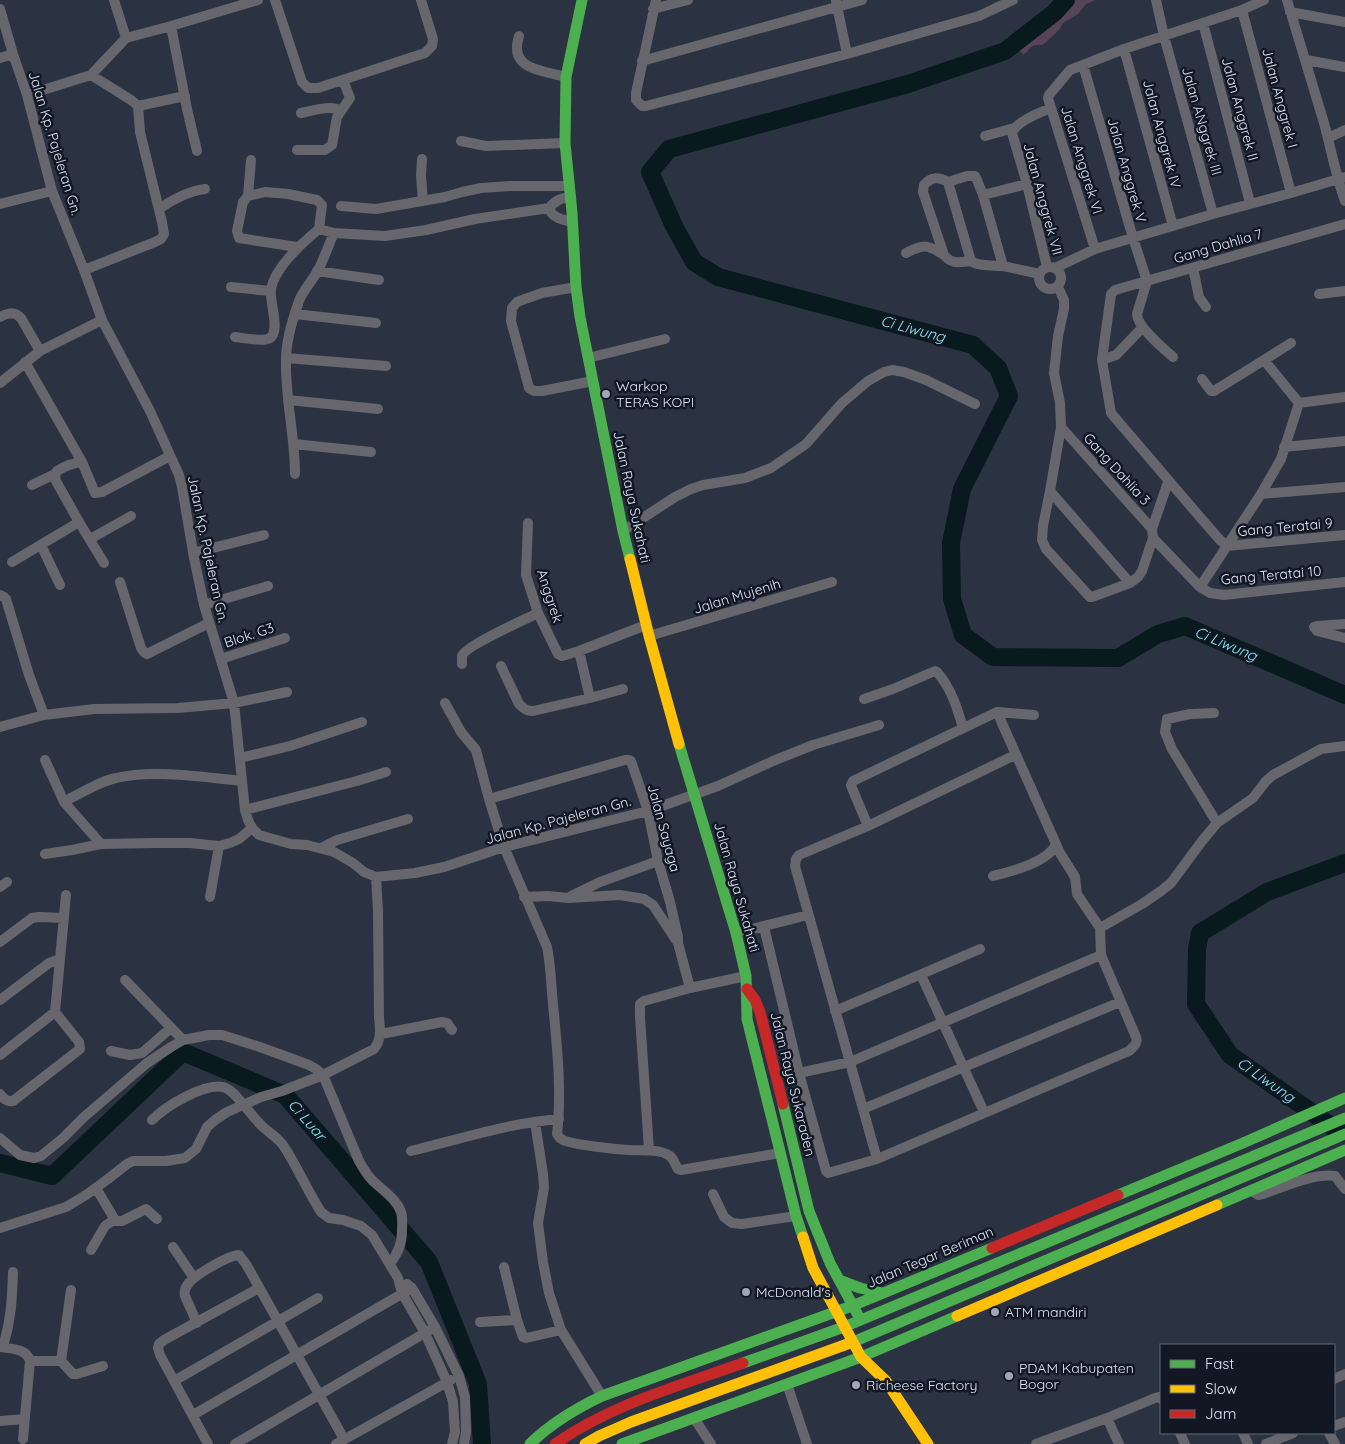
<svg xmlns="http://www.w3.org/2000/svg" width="1345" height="1444" font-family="Quicksand,sans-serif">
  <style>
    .green { fill: #574458 }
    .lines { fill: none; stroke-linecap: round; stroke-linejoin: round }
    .river { stroke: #081a1d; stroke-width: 18 }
    .street { stroke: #66666c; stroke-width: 10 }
    .fast { stroke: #4caf50; stroke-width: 11 }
    .slow { stroke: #ffc107; stroke-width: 11 }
    .jam { stroke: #c62828; stroke-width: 11 }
    .poi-dot { fill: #9ea6b7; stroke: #121723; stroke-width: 2 }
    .labels { text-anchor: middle; stroke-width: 5; stroke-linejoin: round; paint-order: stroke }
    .street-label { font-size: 14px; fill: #dce5f6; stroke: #121723 }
    .poi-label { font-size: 14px; fill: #dce5f6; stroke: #121723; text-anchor: start }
    .water-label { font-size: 15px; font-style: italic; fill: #82eaf0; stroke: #121723 }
  </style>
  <rect width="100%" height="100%" fill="#2b3241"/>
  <path class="green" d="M 1058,0 L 1095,0 L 1086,4 L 1078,14 L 1063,23 L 1059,30 L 1045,43 L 1042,45 L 1035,45 L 1031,47 L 1026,53 L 1023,54 L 1006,38 L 1012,36 L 1032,23 L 1043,13 L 1051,8 Z"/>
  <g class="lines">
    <path class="river" d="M 1066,0 L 1054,13 L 1005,51 L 908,84 L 669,149 L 650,172 L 674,226 L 694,262 L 718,277 L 973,345 L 998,368 L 1009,396 L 962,489 L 951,543 L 952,599 L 963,635 L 993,657 L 1118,658 L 1158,634 L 1185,626 L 1345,695
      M 1341,1133 L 1230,1055 L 1196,1004 L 1197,949 L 1200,933 L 1267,892 L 1345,863
      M 0,1163 L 52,1176 L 183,1052 L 285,1095 L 429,1262 L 478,1384 L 482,1444"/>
    <path class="street" d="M 114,0 L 126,38
      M 275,0 L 302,82 L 308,88 L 318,88 L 425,53 L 432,46 L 433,39 L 421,0
      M 656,0 L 636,93 L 636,100 L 642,106 L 646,106 L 847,54 L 979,16 L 1013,0
      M 1156,0 L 1164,36 L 1213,214
      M 1287,0 C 1299,41 1312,82 1324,123 C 1331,149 1336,176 1345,201
      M 836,1 L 847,54
      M 0,9 L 13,54 L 27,95 L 52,191 L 84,270 L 102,320 L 150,411 L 179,475 L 182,487 L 194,558 L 204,605 L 234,703 L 245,810 L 248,820 L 252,828 L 259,835 L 291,844 L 307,845 L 334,852 L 353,863 L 364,872 L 376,877 L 415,873 L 444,867 L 504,847 L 648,811 L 718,786 L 773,761 L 813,745 L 879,725
      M 653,9 L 688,0
      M 1242,10 L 1291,193
      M 1290,12 L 1345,22
      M 1203,23 L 1250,203
      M 171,26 L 187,109 L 197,151
      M 519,36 C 508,70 542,70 566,77
      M 1124,49 L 1173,226
      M 0,58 L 13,54
      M 1306,60 L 1345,67
      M 642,61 L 862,0
      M 1083,65 L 1133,238 L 1147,281
      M 27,95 L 91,75 L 126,38 L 171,26 L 258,0
      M 138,106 L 185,96
      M 301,113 C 311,111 332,104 341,111
      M 985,136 L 1014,128
      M 1328,138 L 1345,130
      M 461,141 L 486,146 L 565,143
      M 297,150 L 325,150 L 332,145 L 337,117 L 350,98 L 343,80
      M 422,159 L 421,176 L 423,201
      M 251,160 L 248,196 L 243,202 L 237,231 L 239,238 L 297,247
      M 948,182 L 971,261 C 979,267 993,265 1003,266
      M 983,195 L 1027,184
      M 248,196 L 265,192 L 288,194 L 317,200 L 322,205 L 319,229
      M 571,197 C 561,198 556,200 549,208 C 552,218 563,220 573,222
      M 0,204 L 52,191
      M 341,206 L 376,209 L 445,197 L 462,192 L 481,188 L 510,186 L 570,186
      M 159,209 C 172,200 188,191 205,189
      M 1095,249 L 1051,108 L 1048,98 L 1049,95 L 1070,70 L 1124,49 L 1242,10 L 1264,0
      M 906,253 C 923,244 927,244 944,255
      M 971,261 C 960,262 952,265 944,255 L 923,192 L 924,185 C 932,176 939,177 948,182 L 967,176 L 975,176 L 977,180 L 983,195 L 1003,266 L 1040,274
      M1039 278a11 11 0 1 1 22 0a11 11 0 1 1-22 0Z
      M 1047,267 L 1027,184 L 1012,133 C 1017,121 1039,113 1051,108
      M 1055,268 L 1095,249 L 1213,214 L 1291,193 L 1345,177
      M 1193,268 L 1199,297 L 1206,307
      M 84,270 L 155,242 L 161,239 L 164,234 L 162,222 L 140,132 L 138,106 L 131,100 L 91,75
      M 317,271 L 379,280
      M 1147,281 L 1137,314 C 1137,327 1163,348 1173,357
      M 231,287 L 270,291
      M 576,287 L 542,293 L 525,299 L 517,302 L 512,308 L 511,321 L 529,388 L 534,391 L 542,391 L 593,381
      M 1058,287 L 1064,300 L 1064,309 L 1058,336 L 1054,373 L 1060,403 L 1061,427 L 1050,491 L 1043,526 L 1042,540 L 1046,549 L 1090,597 L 1092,597 L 1130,583 L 1138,577 L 1142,571 L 1153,538 L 1152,529 L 1168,482
      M 1319,294 L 1345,291
      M 295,314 L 376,323
      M 0,317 C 8,313 14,311 21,318 L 40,351
      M 235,337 C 243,338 264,342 270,338 C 281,331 269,301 271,289 C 275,267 302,243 319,229 L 334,233 L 385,236 L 426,230 L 475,219 L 549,208
      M 1291,343 L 1264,360 L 1299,403
      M 286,358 L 386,366
      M 588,358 L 665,339
      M 1102,360 L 1116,355 L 1143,327
      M 25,362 L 82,462 L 95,493 L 102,492 L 170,456
      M 1202,379 L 1211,391 L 1214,391 L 1264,360
      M 0,383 L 40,351 L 102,320
      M 288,400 L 378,409
      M 1061,427 L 1152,529
      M 294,444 L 371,452
      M 1284,447 L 1345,441
      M 295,474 C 295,436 285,398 286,360 C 286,342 292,321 298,304 C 301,292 311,283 317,272 C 324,260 328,246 334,233
      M 32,485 L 55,474
      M 1050,491 L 1130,583
      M 1261,494 L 1345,487
      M 79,522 L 104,563
      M 528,523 L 526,575 L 538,613 L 558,654 L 562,656 L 579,651 L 646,625
      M 623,531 L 675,497 L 691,489 L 703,485 L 745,478 L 771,468 L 806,444 L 842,403 L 868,381 L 884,372 L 892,370 L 904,372 L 926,380 L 975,404
      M 1153,538 L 1200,587 L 1210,593 L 1224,595 L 1345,582
      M 90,539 L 131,516
      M 41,545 L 60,585
      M 1227,546 L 1220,540 L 1199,516 L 1111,413 L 1102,360 L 1111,294 L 1115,290 L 1345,224
      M 1227,546 L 1345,535
      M 193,553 L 264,535
      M 12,562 L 79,522 L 56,481 L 55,476 L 57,471 C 65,466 72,463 82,462
      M 120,582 L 141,648 L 144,652 L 147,654 L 209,623
      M 1200,587 L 1261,494 L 1281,459 L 1299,403 L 1345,397
      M 0,595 L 4,597 L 6,599 L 29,675 L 44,715
      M 204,605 L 268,586
      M 1345,624 L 1317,626 L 1314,627 L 1317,631 L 1345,638
      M 649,636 L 832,582
      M 579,651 L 590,698 L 623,689
      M 221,659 L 285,638
      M 462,664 C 462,663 462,656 462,656 C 465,646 526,619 538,613
      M 501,666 L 519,704 C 524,709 527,711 533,711 L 590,698
      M 864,699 L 893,689 L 935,671 L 937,672 C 951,688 957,707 963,728
      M 445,703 L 461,732 L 476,750 L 489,799 L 504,847 L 547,947 C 551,966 551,985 553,1004 C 557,1047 562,1091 557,1134 C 560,1138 559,1138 563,1140 C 574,1145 614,1149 628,1150 C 641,1151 658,1148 670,1156 C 674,1159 675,1165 678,1169 L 681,1170 L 780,1153
      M 997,712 L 1034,715
      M 1214,713 L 1190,714 L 1167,719 L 1165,732 L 1172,749 L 1217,823
      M 0,727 L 44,715 L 94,709 L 178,708 L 234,703 L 287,692
      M 240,758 L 290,746 L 362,722
      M 45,760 L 64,802 L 101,844
      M 489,799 L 625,760 L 629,760 L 631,761 L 648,811 L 658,861 L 670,902 L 678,937 L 678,943 L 690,988
      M 64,802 C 81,793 98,782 116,778 C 152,769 204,777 242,781
      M 245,810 L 357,781 L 386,772
      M 321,848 L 337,840 L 408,819
      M 45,854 L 72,850 L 101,844 L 155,843 L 190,843 L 219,846 L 230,843 L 239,839 L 252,828
      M 993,876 C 1012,871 1046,863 1056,845
      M 0,887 L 7,882
      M 571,896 L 600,882 L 658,861
      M 210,897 L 219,846
      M 524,897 L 548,896 L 568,898 L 620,895 L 644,899 L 653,905 L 676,940
      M 764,927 L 799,1073 L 826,1171 L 828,1173 L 877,1159 L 1129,1051 C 1134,1046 1138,1044 1136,1037 L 1101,955 L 1100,928 L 1077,894 L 1075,877 L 1060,853 L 997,712 L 853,781 L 851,785 L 852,788 L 868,826
      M 1100,928 L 1142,904 L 1161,891 L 1171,883 L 1202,841 L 1217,823 L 1253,798 L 1266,781 L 1273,775 L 1321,749 L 1345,746
      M 736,933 L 808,915
      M 0,942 L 32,918 L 39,917 L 64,918
      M 921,975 L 984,1112
      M 125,980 L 183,1040
      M 0,1000 L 49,963 L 60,959
      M 835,1011 L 980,949
      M 55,1012 L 66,895
      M 381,1034 L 442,1022 L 447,1023 L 452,1030
      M 111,1051 L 130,1055 L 142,1053 L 171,1028
      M 0,1055 L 55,1012 L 79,1042 L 80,1049 L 13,1101 C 7,1102 4,1099 0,1094
      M 799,1073 L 850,1062 L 1101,955
      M 863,1109 L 1120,1002
      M 152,1120 C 166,1106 204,1083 223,1087 C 234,1090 241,1103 248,1110 C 252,1115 256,1120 261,1125 C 268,1132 277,1137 283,1145 C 297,1166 307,1190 321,1212 L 329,1218 L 343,1220 L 361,1226 L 372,1235 L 398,1278 L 402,1293 L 425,1333 L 447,1382 L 453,1402 L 455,1432 L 452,1444
      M 535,1122 L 543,1174 L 544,1188 L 538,1223 L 543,1262 L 549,1293 L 561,1330 L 602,1396
      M 0,1138 L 20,1155 L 34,1158 L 41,1156 L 63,1138 L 84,1117 L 147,1063 L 171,1047 L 183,1040 L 209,1035 L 222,1035 L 260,1047 L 309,1065 L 316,1069 L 323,1075 L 359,1161 C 363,1168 367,1175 372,1180 C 382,1190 396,1198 401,1212 C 403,1218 402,1225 402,1231 C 402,1244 398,1254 390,1263
      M 649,1150 L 640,1017 L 640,1004 L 644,1001 L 690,988 L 746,976
      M 411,1151 C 460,1139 509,1123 559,1119
      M 877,1159 L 795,866 L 796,859 L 799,855 L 868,826 L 1015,755
      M 96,1188 L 115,1220
      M 1251,1191 L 1258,1195 L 1263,1194 C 1284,1187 1313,1173 1335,1176 L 1345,1189
      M 713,1194 L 724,1217 L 732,1223 L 742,1224 L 796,1216
      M 0,1228 L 66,1207 L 86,1195 L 108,1179 L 127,1164 L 133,1161 L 166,1161 L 185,1158 L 196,1149 L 207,1127 L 215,1120 L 227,1112 L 261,1097 L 282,1091 L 323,1075 L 374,1049 C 382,1039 380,1029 379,1017 L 378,911 L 376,877
      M 173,1247 L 194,1278
      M 91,1250 L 105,1226 L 112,1221 L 122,1221 L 146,1209 L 157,1219
      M 504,1267 L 517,1320 L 523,1337 L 526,1338 L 561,1330
      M 407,1284 L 412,1288 L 435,1327 L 459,1376 L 465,1397 L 466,1432 L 464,1444
      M 480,1322 L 517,1320
      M 197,1323 L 185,1296 C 184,1292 185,1288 188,1284 C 193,1276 229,1255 239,1255 L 246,1264 L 344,1439
      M 0,1347 C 12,1349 26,1348 30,1361 L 23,1439
      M 3,1347 C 11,1320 12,1301 13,1272
      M 30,1361 L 61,1361 L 73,1374 L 77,1374 L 103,1366
      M 61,1361 L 71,1290
      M 1334,1379 L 1345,1374
      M 174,1381 L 318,1298
      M 787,1384 L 807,1444
      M 193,1415 L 412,1288
      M 694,1418 L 711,1444
      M 1107,1418 L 1119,1444
      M 0,1421 L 25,1419
      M 1334,1426 L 1345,1422
      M 1180,1433 L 1185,1444
      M 1243,1433 L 1248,1444
      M 1329,1433 L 1335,1444
      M 208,1444 L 160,1355 L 158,1348 L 159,1344 L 164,1340 L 259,1288
      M 235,1444 L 435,1327
      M 336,1444 L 451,1380
      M 1036,1444 L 1107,1418 L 1155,1398 L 1159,1397 L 1161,1399
      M 1266,1444 L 1293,1433"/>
    <path class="fast" d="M 582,0 L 566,77 L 565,143 L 572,212 L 576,287 L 580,317 L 623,531 L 630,559
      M 679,744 L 736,933 L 746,976 L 747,1019 L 796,1216 L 803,1237
      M 783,1104 L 809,1211 L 830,1263 L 859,1317
      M 1118,1195 L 1243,1143 L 1345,1098
      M 1217,1205 L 1345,1150
      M 839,1280 L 860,1288 L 882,1293
      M 853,1342 L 1345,1134
      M 743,1363 L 844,1327 L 1345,1118
      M 530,1444 C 551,1423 575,1409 602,1396 L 852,1306 L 992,1248
      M 622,1444 L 861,1357 L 957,1316"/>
    <path class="slow" d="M 630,559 L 649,636 L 679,744
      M 803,1237 L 813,1268 L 861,1357 L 886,1381 L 928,1444
      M 957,1316 L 1217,1205
      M 585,1444 L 599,1436 L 631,1422 L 853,1342"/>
    <path class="jam" d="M 747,989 L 755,1000 L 760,1012 L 783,1104
      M 992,1248 L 1118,1195
      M 555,1444 C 612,1404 679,1386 743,1363"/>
  </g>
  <g class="poi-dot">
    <circle cx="606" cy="394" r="5"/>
    <circle cx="746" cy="1292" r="5"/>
    <circle cx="995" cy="1312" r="5"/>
    <circle cx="1009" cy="1376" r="5"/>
    <circle cx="856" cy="1385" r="5"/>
  </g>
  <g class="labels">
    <g class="street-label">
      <text transform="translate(1280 98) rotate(75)" y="5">Jalan Anggrek I</text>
      <text transform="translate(1240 109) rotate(75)" y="5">Jalan Anggrek II</text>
      <text transform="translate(1202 121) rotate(74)" y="5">Jalan ANggrek III</text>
      <text transform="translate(1162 134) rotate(75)" y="5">Jalan Anggrek IV</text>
      <text transform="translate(55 143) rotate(73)" y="5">Jalan Kp. Pajeleran Gn.</text>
      <text transform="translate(1082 160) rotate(73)" y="5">Jalan Anggrek VI</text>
      <text transform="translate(1127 170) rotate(74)" y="5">Jalan Anggrek V</text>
      <text transform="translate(1043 199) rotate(75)" y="5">Jalan Anggrek VII</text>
      <text transform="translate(1218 246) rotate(-16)" y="5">Gang Dahlia 7</text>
      <text transform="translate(1117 469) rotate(48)" y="5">Gang Dahlia 3</text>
      <text transform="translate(632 497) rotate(78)" y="5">Jalan Raya Sukahati</text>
      <text transform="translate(1285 527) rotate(-5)" y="5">Gang Teratai 9</text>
      <text transform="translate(208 549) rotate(78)" y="5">Jalan Kp. Pajeleran Gn.</text>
      <text transform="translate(1271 575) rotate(-5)" y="5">Gang Teratai 10</text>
      <text transform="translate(550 596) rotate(72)" y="5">Anggrek</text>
      <text transform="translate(737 596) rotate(-17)" y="5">Jalan Mujenih</text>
      <text transform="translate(249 635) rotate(-18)" y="5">Blok. G3</text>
      <text transform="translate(558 820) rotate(-15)" y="5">Jalan Kp. Pajeleran Gn.</text>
      <text transform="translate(664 828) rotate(75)" y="5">Jalan Sayaga</text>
      <text transform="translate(737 887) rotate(74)" y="5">Jalan Raya Sukahati</text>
      <text transform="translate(793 1084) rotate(76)" y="5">Jalan Raya Sukaraden</text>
      <text transform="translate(930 1257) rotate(-23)" y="5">Jalan Tegar Beriman</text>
    </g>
    <g class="poi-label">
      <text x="616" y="391">Warkop<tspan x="616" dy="16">TERAS KOPI</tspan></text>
      <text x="756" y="1297">McDonald's</text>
      <text x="1005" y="1317">ATM mandiri</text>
      <text x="1019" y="1373">PDAM Kabupaten<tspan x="1019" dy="16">Bogor</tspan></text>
      <text x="866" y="1390">Richeese Factory</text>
    </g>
    <g class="water-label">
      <text transform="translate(913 329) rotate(15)" y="5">Ci Liwung</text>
      <text transform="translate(1226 644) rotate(23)" y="5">Ci Liwung</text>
      <text transform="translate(1266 1080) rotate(35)" y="5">Ci Liwung</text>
      <text transform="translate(307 1120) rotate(49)" y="5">Ci Luar</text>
    </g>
  </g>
  <rect x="1160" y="1344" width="175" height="90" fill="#121723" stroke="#636977"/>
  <rect x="1170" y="1360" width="25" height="8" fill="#4caf50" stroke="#636977"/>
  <text x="1205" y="1369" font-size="15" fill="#dce5f6">Fast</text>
  <rect x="1170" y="1385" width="25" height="8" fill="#ffc107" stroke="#636977"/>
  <text x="1205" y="1394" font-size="15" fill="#dce5f6">Slow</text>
  <rect x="1170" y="1410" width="25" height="8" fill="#c62828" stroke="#636977"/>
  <text x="1205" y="1419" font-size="15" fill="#dce5f6">Jam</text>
</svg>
